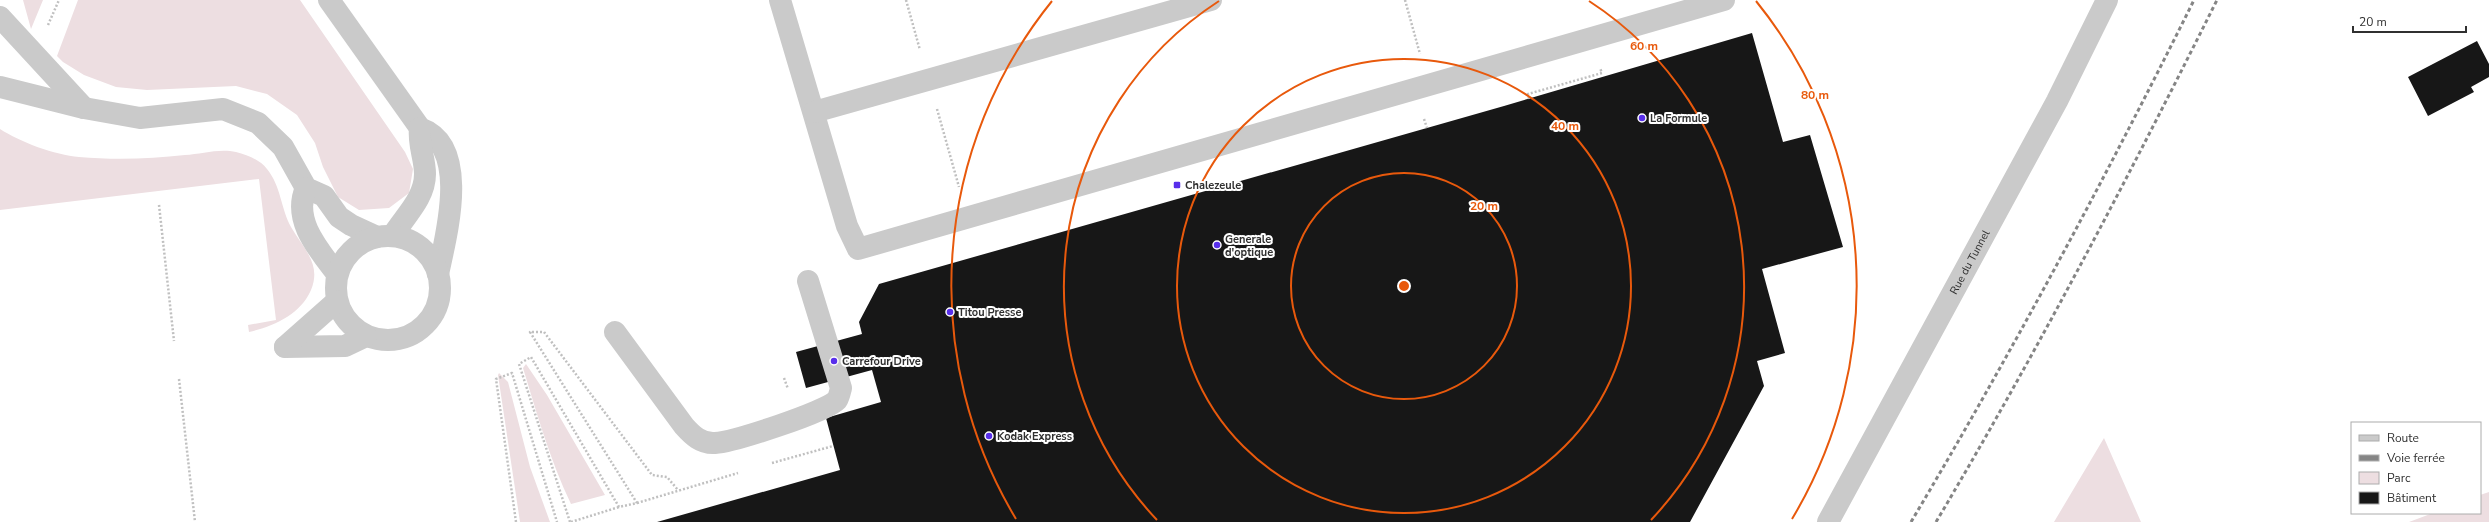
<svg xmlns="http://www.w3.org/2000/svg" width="2489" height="522" font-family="'Nunito Sans',sans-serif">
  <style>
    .green { fill: #eddee1 }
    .building { fill: #171717 }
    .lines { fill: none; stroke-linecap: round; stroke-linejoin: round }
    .path { stroke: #c0c0c0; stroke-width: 2.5; stroke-dasharray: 2 2; stroke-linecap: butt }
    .minor { stroke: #cacaca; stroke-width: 22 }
    .rail { stroke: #858585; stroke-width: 3; stroke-dasharray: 4 3; stroke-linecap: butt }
    .ring { fill: none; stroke: #e8590c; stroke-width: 2 }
    .poi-dot { fill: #582eeb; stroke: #fff; stroke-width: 1.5 }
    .labels { text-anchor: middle; stroke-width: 4; stroke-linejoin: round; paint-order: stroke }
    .poi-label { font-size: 11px; font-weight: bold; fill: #303030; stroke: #fff; text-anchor: start }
    .street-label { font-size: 11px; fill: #303030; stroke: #fff }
    .centre { fill: #e8590c; stroke: #fff; stroke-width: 2 }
    .ring-label { font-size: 12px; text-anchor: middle; font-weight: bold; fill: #e8590c; stroke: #fff; stroke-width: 4; stroke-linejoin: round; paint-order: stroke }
  </style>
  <rect width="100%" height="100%" fill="#fff"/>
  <path class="green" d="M 23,0 L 43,0 L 31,29 Z
    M 78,0 L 300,0 L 405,152 L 413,169 L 409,193 L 389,208 L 359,210 L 338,197 L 323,167 L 315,143 L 297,115 L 267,94 L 236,86 L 147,90 L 116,87 L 84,75 L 63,62 L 57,56 Z
    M 0,129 C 20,142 55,155 79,157 C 113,160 151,159 185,155 C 201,154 220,148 236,152 C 248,155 260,160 267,169 C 281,186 281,209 291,227 C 303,248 322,264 311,290 C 300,315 274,326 249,332 L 248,325 L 276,320 L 259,179 L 0,210 Z
    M 526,364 L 547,395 L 605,495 L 571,504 C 550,460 537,414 523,368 Z
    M 499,373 L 508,382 L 530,467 L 550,522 L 520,522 L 498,375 Z
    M 2104,438 L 2141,522 L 2054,522 Z
    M 2489,492 L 2489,522 L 2409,522 L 2433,513 L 2480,513 L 2480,495 Z"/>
  <path class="building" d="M 1752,33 L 1783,142 L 1810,135 L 1843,247 L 1762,269 L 1785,353 L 1757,361 L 1764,386 L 1690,522 L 657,522 L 840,470 L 826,418 L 881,402 L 872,370 L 806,388 L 796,352 L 862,334 L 859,322 L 879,284 L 1504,106 Z
    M 2477,41 L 2489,64 L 2489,77 L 2471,87 L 2474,92 L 2428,116 L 2408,77 Z"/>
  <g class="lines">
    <path class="path" d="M 906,0 L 920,50
      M 1405,0 L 1420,54
      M 48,25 L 59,0
      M 1529,99 L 1528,94 L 1602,73 L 1600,68
      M 937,109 L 959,187
      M 1424,119 L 1427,128
      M 159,205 L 174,341
      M 784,378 L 788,389
      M 179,379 L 195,522
      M 772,463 L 833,446
      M 637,503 L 738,473
      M 516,522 L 496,379 L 512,373 L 557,522
      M 570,522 L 519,364 L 531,357 L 619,507 L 637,503 L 530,332 L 544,332 L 652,475 L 667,477 L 678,490
      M 571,522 L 619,507"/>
    <g class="minor">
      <path d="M 329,0 L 420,128 C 471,146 446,236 438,274"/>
      <path d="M 780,0 L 847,226 L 858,249 L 1724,0"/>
      <path d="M 0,17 L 84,108"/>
      <path d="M 0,87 L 84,108 L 140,118 L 223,109 L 258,123 L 283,147 L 306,188 L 324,196 L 339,217 L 351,225 L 377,237"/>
      <path d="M 814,112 L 1211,0"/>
      <path d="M 306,188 C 292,220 318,249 337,274"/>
      <path d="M 393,235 C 405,216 425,198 425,174 C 425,158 418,145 420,128"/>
      <circle cx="388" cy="288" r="52"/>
      <path d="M 615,332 L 684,426 C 692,435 701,444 715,443 C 733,442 826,412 837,400 C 839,397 840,392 841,388 L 808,281"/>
      <path d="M 285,347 L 345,346 L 366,336"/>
      <path d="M 285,347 L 337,301"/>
      <path id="s1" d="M 1828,522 L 2057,101 L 2107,0"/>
    </g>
    <path class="rail" d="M 1911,522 C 2012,352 2106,177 2194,0
      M 1936,522 C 2037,352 2129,176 2217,0"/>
  </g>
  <g class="ring">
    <circle cx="1404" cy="286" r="113"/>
    <circle cx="1404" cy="286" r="227"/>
    <path d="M1157 520A340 340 0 0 1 1219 1M1589 1A340 340 0 0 1 1651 520"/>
    <path d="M1016 519A453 453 0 0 1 1052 1M1756 1A453 453 0 0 1 1792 519"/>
  </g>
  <g class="poi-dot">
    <circle cx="1642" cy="118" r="4"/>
    <rect x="1173" y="181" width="8" height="8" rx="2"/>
    <circle cx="1217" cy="245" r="4"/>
    <circle cx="950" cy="312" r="4"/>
    <circle cx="834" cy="361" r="4"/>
    <circle cx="989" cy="436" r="4"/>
  </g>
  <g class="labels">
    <g class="poi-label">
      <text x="1650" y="122">La Formule</text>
      <text x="1185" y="189">Chalezeule</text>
      <text x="1225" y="243">Generale<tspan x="1225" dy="13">d'optique</tspan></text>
      <text x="958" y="316">Titou Presse</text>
      <text x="842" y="365">Carrefour Drive</text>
      <text x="997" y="440">Kodak Express</text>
    </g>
    <g class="street-label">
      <text dy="4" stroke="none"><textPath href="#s1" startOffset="296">Rue du Tunnel</textPath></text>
    </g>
  </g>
  <circle cx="1404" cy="286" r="6" class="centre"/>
  <g class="ring-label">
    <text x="1644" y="50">60 m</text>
    <text x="1815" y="99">80 m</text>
    <text x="1565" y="130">40 m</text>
    <text x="1484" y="210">20 m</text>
  </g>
  <rect x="2351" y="422" width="130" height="92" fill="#ffffff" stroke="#acacac"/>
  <rect x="2359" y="435" width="20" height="6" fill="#cacaca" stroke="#acacac"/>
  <text x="2387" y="442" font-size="12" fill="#303030">Route</text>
  <rect x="2359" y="455" width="20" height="6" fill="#858585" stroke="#acacac"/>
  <text x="2387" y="462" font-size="12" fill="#303030">Voie ferrée</text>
  <rect x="2359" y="472" width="20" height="12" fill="#eddee1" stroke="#acacac"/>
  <text x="2387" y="482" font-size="12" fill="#303030">Parc</text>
  <rect x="2359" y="492" width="20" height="12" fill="#171717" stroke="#acacac"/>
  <text x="2387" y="502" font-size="12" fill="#303030">Bâtiment</text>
  <path d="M2353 26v6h113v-6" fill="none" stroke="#303030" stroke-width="2"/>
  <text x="2359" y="26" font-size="12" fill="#303030" stroke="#ffffff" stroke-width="3" paint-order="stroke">20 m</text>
</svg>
